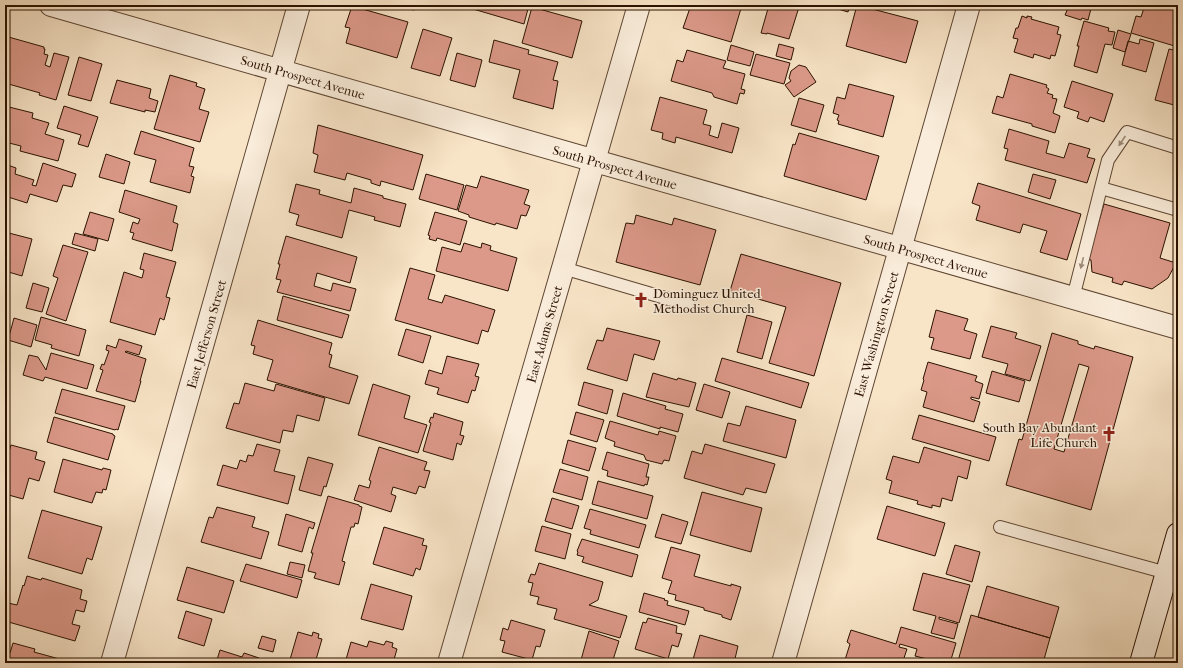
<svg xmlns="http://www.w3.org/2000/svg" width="1183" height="668" font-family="'IM FELL French Canon',serif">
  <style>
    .building { fill: #dc9989; stroke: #2b1200; fill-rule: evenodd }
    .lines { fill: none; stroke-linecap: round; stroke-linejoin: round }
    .service-casing { stroke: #5e4632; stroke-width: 14 }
    .minor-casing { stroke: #5e4632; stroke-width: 24 }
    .secondary-casing { stroke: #2b1200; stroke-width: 24 }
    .service { stroke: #faeddb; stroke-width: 12 }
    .minor { stroke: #faeddb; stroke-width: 22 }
    .secondary { stroke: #faeddb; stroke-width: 22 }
    .oneway { fill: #9d8a78 }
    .labels { text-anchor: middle; stroke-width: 3; stroke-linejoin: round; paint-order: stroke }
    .street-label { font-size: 13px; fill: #2b1200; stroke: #faeddb }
    .poi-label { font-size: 13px; fill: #2b1200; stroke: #faeddb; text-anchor: start }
  </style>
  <rect width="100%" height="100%" fill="#f8e4c7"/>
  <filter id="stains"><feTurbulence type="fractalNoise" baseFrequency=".005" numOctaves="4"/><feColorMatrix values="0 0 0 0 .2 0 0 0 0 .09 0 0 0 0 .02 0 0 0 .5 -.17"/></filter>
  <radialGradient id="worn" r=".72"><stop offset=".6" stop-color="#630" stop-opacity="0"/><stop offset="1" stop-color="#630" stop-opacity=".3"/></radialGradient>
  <path class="building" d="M 394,5 L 416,5 L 414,10 Z
    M 475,5 L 529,5 L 524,24 L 473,9 Z
    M 691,5 L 742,5 L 731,42 L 683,28 Z
    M 769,5 L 792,5 L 799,7 L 789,39 L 767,33 L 767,34 L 761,33 Z
    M 825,5 L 850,5 L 848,12 Z
    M 857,5 L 918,21 L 906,63 L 846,46 Z
    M 1059,5 L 1092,5 L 1088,20 L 1082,18 L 1081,20 L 1065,15 L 1068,8 Z
    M 1145,5 L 1178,5 L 1178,47 L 1131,33 L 1136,16 L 1141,17 Z
    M 352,6 L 408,22 L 397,58 L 346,43 L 350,28 L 345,27 Z
    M 532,7 L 582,21 L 572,58 L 522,43 Z
    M 1022,16 L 1027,18 L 1027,16 L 1032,17 L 1031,19 L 1059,27 L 1057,34 L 1061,35 L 1055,56 L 1051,55 L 1050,59 L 1034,54 L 1033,58 L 1014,52 L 1018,39 L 1013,38 L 1016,28 L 1018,28 Z
    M 1084,21 L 1109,28 L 1108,31 L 1115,32 L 1112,45 L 1105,44 L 1097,73 L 1074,66 L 1079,46 L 1077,46 Z
    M 423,29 L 452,38 L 440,76 L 411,68 Z
    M 1118,30 L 1131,34 L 1125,52 L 1113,48 Z
    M 5,36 L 44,47 L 44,49 L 45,49 L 44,54 L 48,55 L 45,65 L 50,67 L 54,53 L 69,57 L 56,100 L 39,95 L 40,93 L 5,83 Z
    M 1140,39 L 1154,43 L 1146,72 L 1122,65 L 1128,41 L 1139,44 Z
    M 494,40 L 529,50 L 528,54 L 558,62 L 553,80 L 558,81 L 553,109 L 513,98 L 520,70 L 489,62 Z
    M 779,44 L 794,48 L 791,60 L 776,56 Z
    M 731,45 L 754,52 L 750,66 L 727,60 Z
    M 1169,49 L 1178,51 L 1178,106 L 1155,100 Z
    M 687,50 L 726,61 L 723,68 L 745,74 L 741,89 L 745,90 L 744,94 L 740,93 L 737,104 L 714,97 L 712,93 L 671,81 L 677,60 L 683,62 Z
    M 457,53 L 482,60 L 475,87 L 450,80 Z
    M 756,54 L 790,63 L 784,84 L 750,75 Z
    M 79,57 L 102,64 L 91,101 L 68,95 Z
    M 799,65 L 806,67 L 816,82 L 794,97 L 785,85 L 791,81 L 789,78 L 791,71 Z
    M 1010,74 L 1047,85 L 1046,87 L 1049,89 L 1047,93 L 1053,95 L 1052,98 L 1057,99 L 1053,113 L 1060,116 L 1055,133 L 1032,126 L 1032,124 L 992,113 L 997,96 L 1003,98 Z
    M 170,75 L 197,83 L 196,86 L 205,89 L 199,109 L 209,112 L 200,142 L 154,129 Z
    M 117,80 L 151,89 L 149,98 L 158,101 L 155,112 L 145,110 L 145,112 L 110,103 Z
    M 1072,81 L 1113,94 L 1104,122 L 1090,117 L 1088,122 L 1077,118 L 1079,112 L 1064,107 Z
    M 849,84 L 894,96 L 883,137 L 838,124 L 839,121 L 837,120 L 839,115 L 833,113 L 837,97 L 845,99 Z
    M 660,97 L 707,110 L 703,124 L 711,126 L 709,135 L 718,138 L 722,123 L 739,128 L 732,153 L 676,137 L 675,143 L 662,139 L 663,133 L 651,130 Z
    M 799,98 L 824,105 L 816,132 L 791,125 Z
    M 5,106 L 33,113 L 32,118 L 49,123 L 45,134 L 64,140 L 58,161 L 20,151 L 21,146 L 5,142 Z
    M 64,106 L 98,117 L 88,147 L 78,144 L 81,135 L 57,128 Z
    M 318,125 L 423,155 L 413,190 L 381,181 L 380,186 L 371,183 L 371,180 L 347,173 L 345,180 L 314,172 L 318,155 L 313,153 Z
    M 1009,129 L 1049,141 L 1046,153 L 1064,158 L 1069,143 L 1090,149 L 1087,157 L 1095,159 L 1087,183 L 1005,160 L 1008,149 L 1004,148 Z
    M 141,131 L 194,148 L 189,166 L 194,167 L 191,176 L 194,177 L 190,193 L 150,182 L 156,160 L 134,154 Z
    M 799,133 L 879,156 L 866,200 L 784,176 L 793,144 L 795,145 Z
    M 106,154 L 130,162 L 124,184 L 99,177 Z
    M 43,163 L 76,174 L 72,187 L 63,185 L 57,202 L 30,194 L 27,203 L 5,196 L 5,164 L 16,168 L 15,174 L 34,180 L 32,185 L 36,186 Z
    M 426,174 L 464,185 L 457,210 L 419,199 Z
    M 1033,174 L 1056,180 L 1050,199 L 1028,192 Z
    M 481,176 L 529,190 L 524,204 L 530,206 L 526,216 L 521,215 L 517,229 L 496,223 L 495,225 L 469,217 L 469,215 L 458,211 L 466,185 L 477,188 Z
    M 978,183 L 1081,214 L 1067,260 L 1040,252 L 1047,231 L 1023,224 L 1020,233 L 976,220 L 980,206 L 972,203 Z
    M 296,184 L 320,190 L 319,194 L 351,203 L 354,188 L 383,196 L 383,198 L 406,204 L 400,227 L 374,220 L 375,217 L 349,210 L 342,238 L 296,225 L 299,215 L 289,212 Z
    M 125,190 L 177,206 L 173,222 L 178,224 L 172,251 L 132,239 L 134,233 L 130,232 L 133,222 L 138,224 L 140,219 L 119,212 Z
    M 1104,204 L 1170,223 L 1160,258 L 1176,263 L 1168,278 L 1152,289 L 1124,281 L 1122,285 L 1112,282 L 1113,278 L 1092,272 L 1091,260 L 1088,259 Z
    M 90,212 L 114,219 L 108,241 L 83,234 Z
    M 435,212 L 467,221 L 460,245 L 437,238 L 436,241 L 429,239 L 430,236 L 428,235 Z
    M 636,215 L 672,225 L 674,218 L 716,230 L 700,285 L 616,262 L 626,223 L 634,224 Z
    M 5,232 L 32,239 L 22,276 L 5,271 Z
    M 75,233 L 98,239 L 95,251 L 72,244 Z
    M 286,236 L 357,257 L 350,283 L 317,273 L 314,286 L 331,291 L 333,283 L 356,289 L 350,311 L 277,292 L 281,280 L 276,279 L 280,264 L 278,264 Z
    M 464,243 L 481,248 L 482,243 L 491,246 L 490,250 L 517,258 L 508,291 L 436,271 L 442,247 L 461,252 Z
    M 63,245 L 88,252 L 66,321 L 46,314 L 58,278 L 53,276 Z
    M 144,253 L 176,262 L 166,297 L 170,298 L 164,320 L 160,318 L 155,335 L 110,322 L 124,272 L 142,278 L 144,270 L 140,269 Z
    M 741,254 L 841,283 L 814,376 L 769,363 L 786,307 L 730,291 Z
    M 410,268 L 435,275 L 428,299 L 442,303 L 445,295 L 495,310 L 488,332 L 482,330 L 478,344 L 395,320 Z
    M 33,283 L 49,288 L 42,312 L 26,308 Z
    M 283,296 L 349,315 L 342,338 L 277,320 Z
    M 936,310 L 968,319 L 964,330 L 977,334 L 970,359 L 931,349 L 934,338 L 929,337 Z
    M 747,315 L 772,322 L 762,359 L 737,352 Z
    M 41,317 L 86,330 L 79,356 L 51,348 L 52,345 L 35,340 Z
    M 14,318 L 37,325 L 31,347 L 8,340 Z
    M 258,320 L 332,343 L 329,354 L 332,355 L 329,367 L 358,376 L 349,404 L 267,380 L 273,360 L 253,354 L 255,346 L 251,345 Z
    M 991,326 L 1017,333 L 1015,338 L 1041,346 L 1030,381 L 1005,374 L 1008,364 L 982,357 Z
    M 607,328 L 660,341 L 654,360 L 634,354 L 627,381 L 587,369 L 597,340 L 603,341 Z
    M 406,329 L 431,336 L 423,363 L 398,355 Z
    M 1052,333 L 1078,341 L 1078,344 L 1094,349 L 1095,346 L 1133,357 L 1091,510 L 1006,485 L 1019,439 L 1022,440 ZM 1079,364 L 1089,367 L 1064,452 L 1054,449 Z
    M 119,339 L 142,346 L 139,355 L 126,351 L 125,352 L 146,359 L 140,381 L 141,381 L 135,402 L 96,391 L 103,370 L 100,369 L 102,364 L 104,365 L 109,351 L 106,350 L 107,345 L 116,348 Z
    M 51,353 L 94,365 L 87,389 L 45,377 L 43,381 L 23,375 L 29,355 L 38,357 L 46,370 Z
    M 447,356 L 479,364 L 475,376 L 479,377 L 475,391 L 472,390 L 468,403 L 437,394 L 439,388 L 425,384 L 429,370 L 442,374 Z
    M 722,358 L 809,383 L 801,408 L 715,381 Z
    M 928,362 L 977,376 L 975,381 L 983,384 L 979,399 L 971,397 L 971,399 L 980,402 L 974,422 L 923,407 L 927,392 L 921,390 L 924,380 L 923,379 Z
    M 992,371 L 1025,381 L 1019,402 L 986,393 Z
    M 653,373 L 677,380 L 678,378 L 696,383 L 689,407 L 646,397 Z
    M 584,382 L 613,390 L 607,414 L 578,405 Z
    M 245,383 L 274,391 L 276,384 L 325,398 L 319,421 L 297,415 L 293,432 L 283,430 L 280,443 L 226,428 L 234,403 L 239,404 Z
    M 373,384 L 410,396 L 404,418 L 427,425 L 418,453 L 358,435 Z
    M 704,384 L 730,392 L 722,418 L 696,410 Z
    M 62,389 L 125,406 L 118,430 L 116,429 L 115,430 L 55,413 Z
    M 623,393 L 666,406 L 665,409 L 683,414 L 678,432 L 660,427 L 660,429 L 617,416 Z
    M 746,406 L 796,420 L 786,458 L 723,441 L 728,423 L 740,426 Z
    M 576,412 L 604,420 L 597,442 L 570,434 Z
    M 434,413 L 463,422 L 460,435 L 464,436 L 461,445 L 457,443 L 453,460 L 423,451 L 431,423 L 429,422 L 431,417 L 433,418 Z
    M 919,415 L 996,437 L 989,461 L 912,439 Z
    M 54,417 L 113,434 L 113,435 L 115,436 L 108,460 L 47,442 Z
    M 610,421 L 658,435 L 659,431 L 676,436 L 669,461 L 664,460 L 662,464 L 646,460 L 644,455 L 614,446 L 615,442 L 605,438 Z
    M 568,440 L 596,448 L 589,471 L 562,463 Z
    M 257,444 L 280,450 L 274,471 L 295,476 L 288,504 L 217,485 L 223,465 L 237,469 L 240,460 L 246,462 L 248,455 L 253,456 Z
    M 705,444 L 775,464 L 766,493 L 746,488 L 743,495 L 684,478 L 692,451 L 702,454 Z
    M 11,445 L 37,452 L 35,459 L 45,462 L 39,481 L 29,478 L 23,499 L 5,494 L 5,465 Z
    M 379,447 L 427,462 L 424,470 L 430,471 L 425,488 L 419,486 L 416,494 L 393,487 L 391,494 L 396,496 L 391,512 L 354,500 L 359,485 L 369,488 L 371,481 L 369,480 Z
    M 924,447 L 971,461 L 967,479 L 958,476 L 952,501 L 942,498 L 940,507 L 932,505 L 932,508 L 917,504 L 918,501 L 889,493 L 892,481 L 886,479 L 893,456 L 919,463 Z
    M 607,452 L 649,464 L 646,477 L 649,477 L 647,485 L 645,484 L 644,486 L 607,476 L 608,471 L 602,469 Z
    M 308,457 L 333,464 L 326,487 L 324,486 L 321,496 L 299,490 Z
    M 63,459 L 102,470 L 103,468 L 111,470 L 106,490 L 103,489 L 102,493 L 96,492 L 92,503 L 54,492 Z
    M 560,469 L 588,477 L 582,500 L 553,492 Z
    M 598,481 L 653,496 L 647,519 L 592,504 Z
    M 702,492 L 762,508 L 751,552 L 690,535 Z
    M 328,496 L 359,505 L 359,506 L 362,507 L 358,524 L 355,523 L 354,527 L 351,527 L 342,561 L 345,562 L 339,585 L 314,578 L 316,573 L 308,571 L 313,553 L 311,553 Z
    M 552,498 L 579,506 L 572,529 L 545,521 Z
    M 887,506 L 945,523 L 935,556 L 877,539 Z
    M 217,507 L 255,517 L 252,527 L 269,532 L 261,559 L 201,542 L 209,517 L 213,518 Z
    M 590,509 L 646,525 L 639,548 L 590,534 L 591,530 L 584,528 Z
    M 42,510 L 102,527 L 92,560 L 87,558 L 82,574 L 28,558 Z
    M 286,514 L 315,523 L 313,529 L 309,527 L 302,552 L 278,545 Z
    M 662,514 L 688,522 L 681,544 L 655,537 Z
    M 542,526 L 571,534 L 565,559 L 535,551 Z
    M 384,527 L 424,539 L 422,545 L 427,546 L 420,570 L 416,568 L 413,576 L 373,564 Z
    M 582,539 L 638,555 L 632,577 L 582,562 L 584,557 L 577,555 L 578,552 L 577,551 Z
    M 955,545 L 980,552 L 972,582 L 946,574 Z
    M 671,547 L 700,555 L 694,576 L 731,586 L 731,584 L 741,587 L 731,620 L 722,617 L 722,615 L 704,610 L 704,608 L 675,600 L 676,595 L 668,593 L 672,581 L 662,578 Z
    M 290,562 L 305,565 L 302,578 L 287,574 Z
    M 539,563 L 603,582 L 598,600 L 589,605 L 627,616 L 620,638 L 554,619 L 557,609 L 537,604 L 539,597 L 530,595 L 533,583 L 528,582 L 531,574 L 535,575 Z
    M 246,564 L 302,580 L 297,598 L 240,581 Z
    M 187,567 L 234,581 L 224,613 L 177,600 Z
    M 923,573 L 970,585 L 959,623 L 939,617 L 939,619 L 958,624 L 954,639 L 931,633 L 936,616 L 913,610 Z
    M 27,576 L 41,580 L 42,578 L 82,590 L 80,599 L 87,601 L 84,612 L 76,610 L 72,624 L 80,626 L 75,641 L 5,621 L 5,613 L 8,603 L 17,605 L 23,585 L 24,586 Z
    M 371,584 L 412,596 L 403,630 L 361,619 Z
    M 987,586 L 1059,607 L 1050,638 L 978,617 Z
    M 644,593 L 665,599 L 664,600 L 668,601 L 667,605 L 689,611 L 685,625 L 639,612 Z
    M 186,611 L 212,619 L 204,646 L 178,638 Z
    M 971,615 L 1050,638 L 1043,663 L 965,663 L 958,661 Z
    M 648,618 L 677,626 L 676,633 L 682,634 L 678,647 L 672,645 L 668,659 L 635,649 L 643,622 L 646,623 Z
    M 511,620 L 545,630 L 540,647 L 536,646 L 532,660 L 502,652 L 505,641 L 500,640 L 503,628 L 508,630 Z
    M 901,627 L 956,643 L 950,663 L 926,663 L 927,659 L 915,656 L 917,649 L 900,644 L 899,647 L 907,649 L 903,661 L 909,663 L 844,663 L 850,644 L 847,642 L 851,630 L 896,644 Z
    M 589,631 L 619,641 L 612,663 L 590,663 L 581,660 Z
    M 298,632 L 312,636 L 313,632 L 319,634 L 318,638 L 322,639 L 315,663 L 289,663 Z
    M 700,635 L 738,646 L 734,663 L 692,663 Z
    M 262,636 L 276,640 L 273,652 L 258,648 Z
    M 369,641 L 384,645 L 386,641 L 393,643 L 392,647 L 397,649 L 393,663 L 345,663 L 351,642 L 367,647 Z
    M 13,643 L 35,649 L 34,652 L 63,660 L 62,663 L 5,663 L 8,652 L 10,653 Z
    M 220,650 L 242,657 L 244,653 L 259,658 L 257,663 L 216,663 Z"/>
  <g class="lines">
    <defs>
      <path id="service" d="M 1101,188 L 1178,210
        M 563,268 L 689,305
        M 1073,298 L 1108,160 L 1127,132 L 1178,148
        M 1000,527 L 1167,573"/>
      <path id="minor" d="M 51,5 L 1178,328
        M 112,663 L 299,5
        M 449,663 L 639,5
        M 783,663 L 969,5"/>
      <path id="secondary" d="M 1141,663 L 1178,534"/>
    </defs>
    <use href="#service" class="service-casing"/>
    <use href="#minor" class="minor-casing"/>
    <use href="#secondary" class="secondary-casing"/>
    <use href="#service" class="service"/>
    <use href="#minor" class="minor"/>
    <use href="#secondary" class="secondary"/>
  </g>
  <defs><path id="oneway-solid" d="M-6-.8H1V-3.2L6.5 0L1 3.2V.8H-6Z"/></defs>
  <g class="oneway">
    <use href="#oneway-solid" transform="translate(1122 141) rotate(124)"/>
    <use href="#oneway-solid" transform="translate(1082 263) rotate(104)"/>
  </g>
  <defs>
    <symbol id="church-bare" viewBox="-9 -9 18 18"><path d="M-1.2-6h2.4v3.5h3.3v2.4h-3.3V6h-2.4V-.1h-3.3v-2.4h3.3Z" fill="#8f2418" stroke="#faeddb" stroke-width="2.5" paint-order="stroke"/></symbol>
  </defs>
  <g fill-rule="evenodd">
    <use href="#church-bare" x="630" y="289" width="22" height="22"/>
    <use href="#church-bare" x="1098" y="423" width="22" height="22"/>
  </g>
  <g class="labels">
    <g class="street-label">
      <text transform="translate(303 77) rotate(16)" y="5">South Prospect Avenue</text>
      <text transform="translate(615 167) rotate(16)" y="5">South Prospect Avenue</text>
      <text transform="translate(926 256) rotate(16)" y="5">South Prospect Avenue</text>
      <text transform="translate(206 334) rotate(-74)" y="5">East Jefferson Street</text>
      <text transform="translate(544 334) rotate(-74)" y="5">East Adams Street</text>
      <text transform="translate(876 334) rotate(-74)" y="5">East Washington Street</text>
    </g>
    <g class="poi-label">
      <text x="653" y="298">Dominguez United<tspan x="653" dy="15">Methodist Church</tspan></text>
      <text x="1097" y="432" text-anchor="end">South Bay Abundant<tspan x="1097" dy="15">Life Church</tspan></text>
    </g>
  </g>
  <rect width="1183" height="668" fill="none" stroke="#f8e4c7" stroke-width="20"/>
  <rect x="6" y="6" width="1171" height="656" fill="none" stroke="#2b1200" stroke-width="2"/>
  <rect x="10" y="10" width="1163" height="648" fill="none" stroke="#2b1200"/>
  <rect width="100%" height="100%" filter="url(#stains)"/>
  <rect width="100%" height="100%" fill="url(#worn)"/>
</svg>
